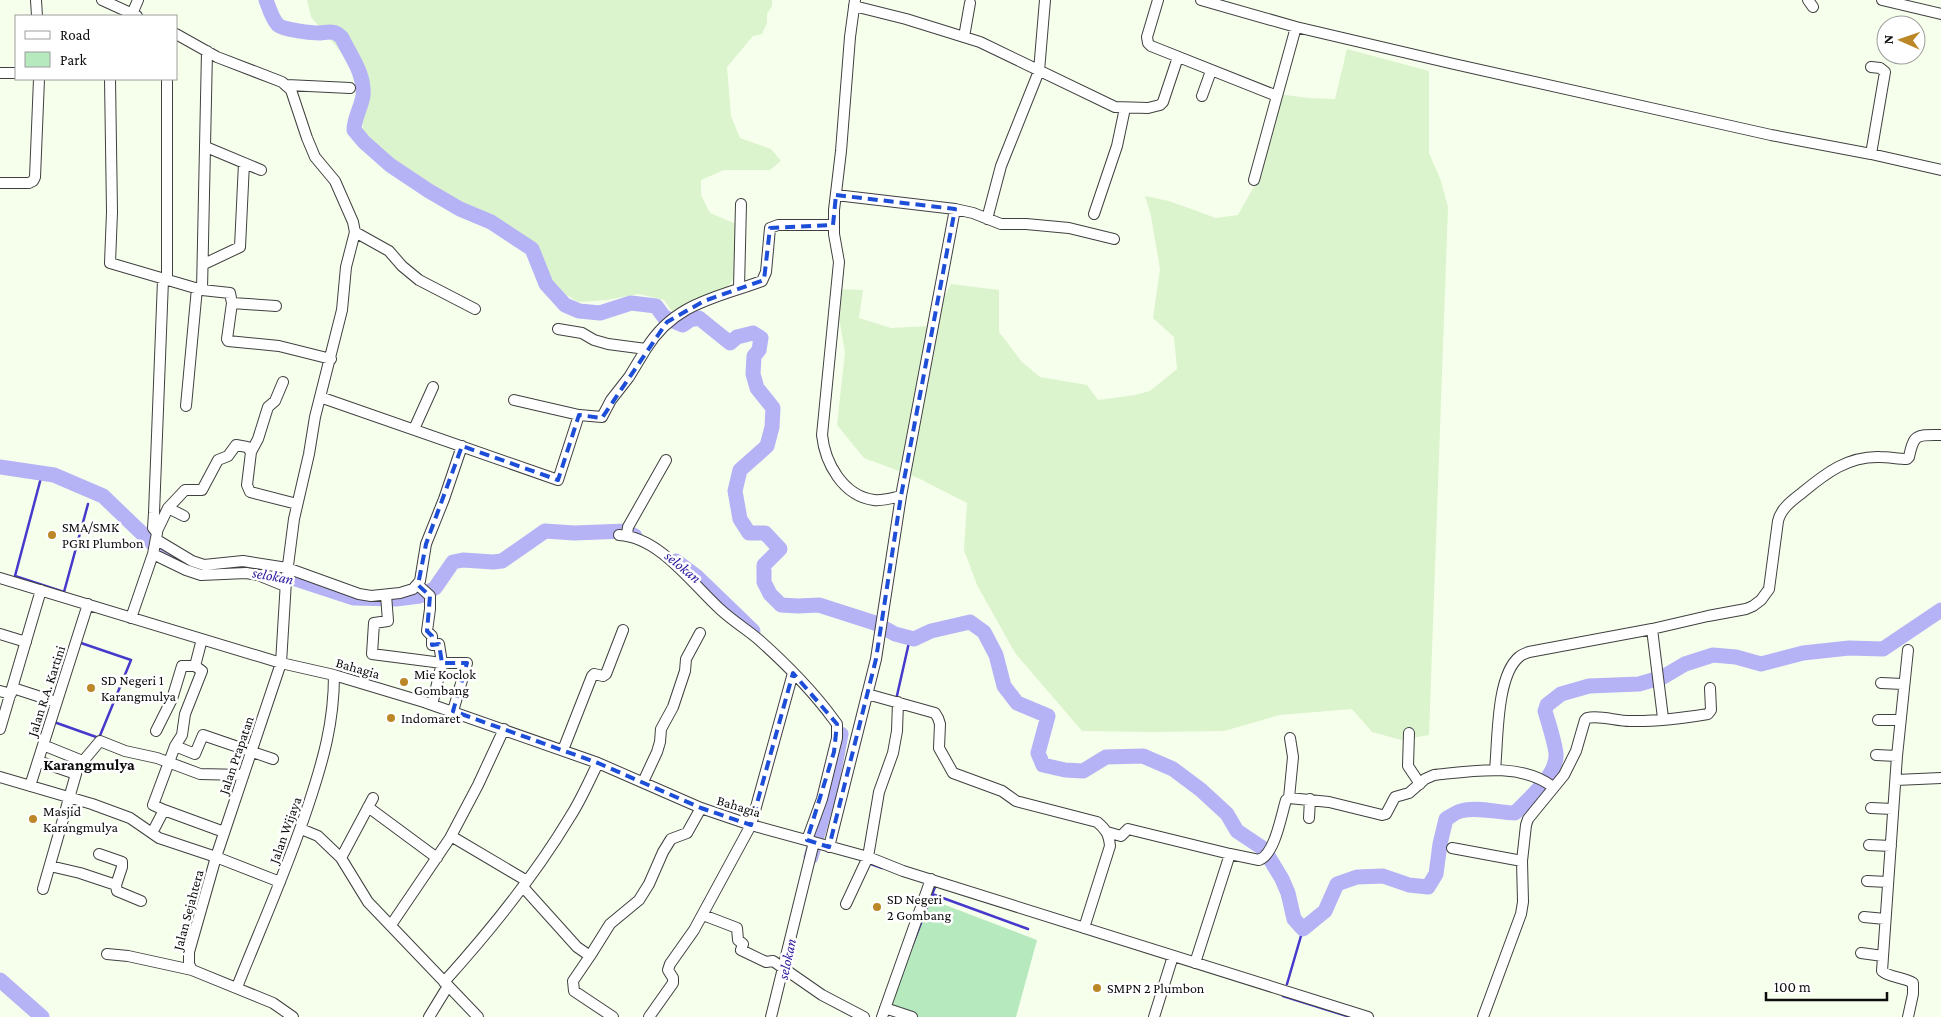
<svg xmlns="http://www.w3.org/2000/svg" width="1941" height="1017" font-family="'Crimson Pro',serif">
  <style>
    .farmland { fill: #dcf4cd }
    .green { fill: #b7e9bf }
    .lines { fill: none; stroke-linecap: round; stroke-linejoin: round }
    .stream { stroke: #4739cc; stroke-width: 2.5 }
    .river { stroke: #b6b2f6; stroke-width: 15 }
    .street-casing { stroke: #404040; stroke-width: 12 }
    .street { stroke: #fff; stroke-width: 10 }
    .marked { fill: none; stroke: #1d4ed8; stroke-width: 4; stroke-dasharray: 10 6; stroke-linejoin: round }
    .poi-dot { fill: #bc8726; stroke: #fff; stroke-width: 2 }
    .labels { text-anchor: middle; stroke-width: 5; stroke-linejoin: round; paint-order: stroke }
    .poi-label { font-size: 14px; fill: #0d0d0d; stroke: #fff; text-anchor: start }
    .street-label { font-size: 14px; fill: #0d0d0d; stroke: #fff }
    .water-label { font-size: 15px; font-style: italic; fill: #28179d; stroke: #fff }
    .quarter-label { font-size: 16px; font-weight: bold; fill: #0d0d0d; stroke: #fff }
  </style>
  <rect width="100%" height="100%" fill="#f6ffec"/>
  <path class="farmland" d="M 307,0 L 772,0 L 772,6 L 767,14 L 767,23 L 762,34 L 753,36 L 727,67 L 731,116 L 740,138 L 771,149 L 781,161 L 770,170 L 724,170 L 701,180 L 701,195 L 710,213 L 736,224 L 738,259 L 733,279 L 723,294 L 676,317 L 664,300 L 639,294 L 607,300 L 578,302 L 550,285 L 542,263 L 529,240 L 422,182 L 363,135 L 360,74 L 311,17 Z
    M 1347,49 L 1429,71 L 1429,153 L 1441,181 L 1448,207 L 1429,735 L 1401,740 L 1372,732 L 1352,709 L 1280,715 L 1224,731 L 1152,732 L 1082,731 L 1015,653 L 977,585 L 964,550 L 967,503 L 918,478 L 864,458 L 837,425 L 845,352 L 837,307 L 838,289 L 863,290 L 859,318 L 891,328 L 929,326 L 951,284 L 999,290 L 999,332 L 1022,362 L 1040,377 L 1087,385 L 1098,400 L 1135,395 L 1150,391 L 1177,369 L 1174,337 L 1153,318 L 1160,269 L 1151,216 L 1145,196 L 1169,201 L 1216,218 L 1238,215 L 1257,181 L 1278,94 L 1309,98 L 1335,99 Z"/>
  <path class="green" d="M 919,895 L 1037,940 L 1016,1017 L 904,1017 L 885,1010 Z"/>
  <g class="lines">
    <path class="stream" d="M 42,474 L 15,576 L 64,592
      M 64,592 L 88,504
      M 81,643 L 131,660 L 99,738
      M 896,700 L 910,638
      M 54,722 L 99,738
      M 868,863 L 882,868
      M 932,894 L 1028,929
      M 912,946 L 935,887 L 932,886
      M 1287,984 L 1303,929
      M 1283,996 L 1350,1017"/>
    <path class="river" d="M 266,0 C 269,8 272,19 278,25 C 284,30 312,33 320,33 C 330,32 335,30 342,38 C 351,57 365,74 363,96 C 361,108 354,118 354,130 L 364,142 L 390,165 L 429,191 L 460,209 L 491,222 L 532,249 L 546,284 L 565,305 L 579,311 L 600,313 L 631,303 L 656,306 L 664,317 L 683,325 L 690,320 L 699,318 L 730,343 L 737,337 L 753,333 L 761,338 L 759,350 L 754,356 L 753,374 L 757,388 L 773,408 L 772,427 L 767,446 L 740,470 L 735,491 L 740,519 L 749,533 L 765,533 L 780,549 L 764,565 L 764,582 L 770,594 L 781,605 L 798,606 L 819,605 L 875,623 L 895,634 L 914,639 L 931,631 L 970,622 L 984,632 L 996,655 L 1004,686 L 1017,703 L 1048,716 L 1038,753 L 1043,765 L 1065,770 L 1083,771 L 1106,757 L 1143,756 L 1173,769 L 1201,790 L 1227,814 L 1237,831 L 1264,849 L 1282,879 L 1288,893 L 1294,919 L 1303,929 L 1325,911 L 1337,884 L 1357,877 L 1383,876 L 1409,885 L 1428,887 L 1436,874 L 1440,844 L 1446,819 C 1451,816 1456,812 1461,811 C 1476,806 1499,813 1515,813 C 1529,798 1558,775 1556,753 C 1554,739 1549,725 1545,711 L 1547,705 L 1561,694 L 1589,686 L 1639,684 L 1663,677 L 1685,664 L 1713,655 L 1736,657 L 1761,664 L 1803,653 L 1849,648 L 1883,649 L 1941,610
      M 0,467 L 54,475 L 103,496 L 152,543 L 198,572
      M 676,561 L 696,576 L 753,631
      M 243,570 L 275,573 L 290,577 L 354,598 L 396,599 L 420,596 L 435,588 L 453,562 L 463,560 L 493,562 L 502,561 L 545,531 L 574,533 L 626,531 L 635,536
      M 811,857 L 831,788 L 841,734
      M 0,980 L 42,1017"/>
    <defs>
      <path id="street" d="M 36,0 L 37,16
        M 102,0 L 137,16
        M 855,0 L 850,37 L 841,151 L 834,210 L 834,234 L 839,262 L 822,435 C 825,463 843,496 874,500 C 883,501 892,498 901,496
        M 1158,0 L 1147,37 L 1148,43 L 1151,46 L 1277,96 L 1296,27
        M 1201,0 L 1296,27 L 1454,64 L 1771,135 L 1871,154 L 1941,170
        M 1808,0 L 1813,7
        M 1882,0 L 1941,14
        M 854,6 L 906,19 L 980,42 L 1115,107 L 1148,108 L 1160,105 L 1163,102 L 1178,57
        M 132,14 L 138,0
        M 176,34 L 217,57 L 282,82 L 291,90 L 307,138 L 315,157 L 335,181 L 353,222 L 355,232 L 346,267 L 342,310 L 315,417 L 309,454 L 294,519 L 286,581 L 281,663 L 216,857 L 280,882
        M 964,37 L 970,3
        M 0,73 L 16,73
        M 110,79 L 112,212 L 110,263 L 202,290 L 230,293 L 232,303 L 227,339 L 228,341 L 279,346 L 331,359
        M 167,79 L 167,281
        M 287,85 L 350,88
        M 1202,96 L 1211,71
        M 206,147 L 261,170
        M 1871,154 L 1885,72 L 1880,68 L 1871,67
        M 1254,180 L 1277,96
        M 0,183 L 29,183 L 33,181 L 35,177 L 39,79
        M 836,195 L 955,209 L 973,213 L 1001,224 L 1026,224 L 1069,228 L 1114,239
        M 1094,214 L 1117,146 L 1125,108
        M 987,219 L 1001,166 L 1039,71 L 1045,0
        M 355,232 L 389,251 L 402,266 L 419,280 L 475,309
        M 204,264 L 240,247 L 244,163
        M 739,288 L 741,204
        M 202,290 L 207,51
        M 232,303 L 276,306
        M 558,329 L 582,333 L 594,340 L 608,344 L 646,349 C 674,303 716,298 762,281 L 766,272 L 770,228 L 778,225 L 833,225
        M 320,397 L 558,480 L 579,415
        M 514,400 L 579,415 L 602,417 L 611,400 L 629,377 L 646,349
        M 186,406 L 197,288
        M 414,429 L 433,387
        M 251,452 L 258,439 L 268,407 L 275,401 L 283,382
        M 168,508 L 184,516
        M 157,531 L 168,508 L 185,490 L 202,490 L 218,460 L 228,456 L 236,445 L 247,447 L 251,452 L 247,485 L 250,492 L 297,504
        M 619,535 C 660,537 693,585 721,610 C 733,621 746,629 758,639 C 785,663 812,690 834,720 L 837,724 L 837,738 L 822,799 L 807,840
        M 627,535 L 628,527 L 666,460
        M 157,540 L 192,561 L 204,565 L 243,561 L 287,568 L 359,594 L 371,596 L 400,593 L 413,589 L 420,581 L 426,544 L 444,499 L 462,446
        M 153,554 L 186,570 L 201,575 L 246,573 L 258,575 L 285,586
        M 0,578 L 281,663 L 334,675 L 424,702 L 598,763 L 701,808 L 751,825 L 868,857 L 903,871 L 1368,1017
        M 418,585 L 430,596 L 430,609 L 427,631 L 432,636 L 432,645 L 439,644 L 442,663 L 467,663 L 453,711
        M 386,595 L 388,621 L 374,623 L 372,654 L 442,663 L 432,705
        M 131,618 L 153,554 L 157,533 L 153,528 L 154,513 L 163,280
        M 1652,629 L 1663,718
        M 0,634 L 26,642
        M 1908,650 L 1897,756 L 1882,971 C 1890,978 1904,977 1913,983 L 1913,994 L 1908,1017
        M 1881,683 L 1903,684
        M 13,688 L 56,702
        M 0,691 L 11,694
        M 867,694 L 935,713 L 938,718 L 940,724 L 939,748 L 953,773 L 1002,791 L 1016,801 L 1097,822 C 1106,829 1109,835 1110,846 L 1084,928
        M 1878,720 L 1900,720
        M 0,729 L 41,590
        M 156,731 L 172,699 L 182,666 L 195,666
        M 1409,733 L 1408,766 L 1420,784
        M 43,745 L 80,760 L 43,889
        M 175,746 L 195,754 L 203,735 L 273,759
        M 563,750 L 592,676 L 594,674 L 603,676 L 606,674 L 623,630
        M 1876,755 L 1897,756
        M 80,760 L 84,760 L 100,741 L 125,751 L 157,758 L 200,774 L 243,775
        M 38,761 L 76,774
        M 1495,770 C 1498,741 1496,676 1519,657 C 1521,655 1526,653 1529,652 L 1652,629 L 1708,616 L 1746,609 L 1753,606 L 1761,600 L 1769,589 L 1778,521 C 1781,508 1793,500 1803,492 C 1826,473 1848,456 1880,457 C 1889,457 1898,459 1907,459 L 1909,457 C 1914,433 1917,435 1941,435
        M 0,777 L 92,804 L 130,818 L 159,838 L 216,857 L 189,952 L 189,964 L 192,970 L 273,1003 L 293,1017
        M 1896,780 L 1941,778
        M 643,782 L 657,752 L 660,742 L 661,729 L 673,707 L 685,671 L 686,659 L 700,633
        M 30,786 L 88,604
        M 1289,798 L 1293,757 L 1290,738
        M 368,807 L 437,858
        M 1871,808 L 1893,809
        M 164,810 L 224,832
        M 1309,818 L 1310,799
        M 301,829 L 318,836 L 341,858 L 368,902 L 478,1017
        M 1107,832 L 1121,836 L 1128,829 L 1230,854
        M 152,833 L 164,810 L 153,805 L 175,746 L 182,735 L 185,714 L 202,671 L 195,666 L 202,639
        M 451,836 L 527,881
        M 1869,845 L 1891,846
        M 829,847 L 876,659 L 901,496 L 955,209
        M 1452,848 L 1522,861
        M 99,854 L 122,862 L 122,867 L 116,885
        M 341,858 L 373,798
        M 50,866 L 80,873 L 116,885 L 117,891 L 141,901
        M 1867,881 L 1888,882
        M 523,887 L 577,947 L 590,956 L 573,981 L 574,991 L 613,1017
        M 846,904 L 868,857 L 879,792 L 893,753 L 897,731 L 898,702
        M 703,915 L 737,928 L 738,940 L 743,944 L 741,950 L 766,962 L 773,961 L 822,995 L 864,1017
        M 1864,917 L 1885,919
        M 391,925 L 450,838 L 478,785 L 504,729
        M 1861,953 L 1883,956
        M 107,954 L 128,956 L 192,970
        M 590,956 L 610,924 L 639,900 L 649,884 L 663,852 L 671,839 L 687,833 L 701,808
        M 1195,963 L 1230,854 L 1259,860 C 1275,854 1281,816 1286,800 L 1289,798 L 1329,802 L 1382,815 L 1386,814 L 1395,797 L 1409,793 L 1425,779 L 1434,775 C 1472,771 1521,762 1553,787
        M 444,982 C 490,931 534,877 570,817 C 581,800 589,781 598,763
        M 237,987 C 261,927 288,867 308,806 C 323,761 334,723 334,675
        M 885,1008 L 912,1017
        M 429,1017 L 448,986
        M 649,1017 L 673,983 L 673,978 L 668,970 L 670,964 L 694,930 L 751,825 L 793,673
        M 771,1017 L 814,842
        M 882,1017 L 931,879
        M 1154,1017 L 1173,956
        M 1483,1017 L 1521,914 L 1523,902 L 1522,861 L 1526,825 L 1528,819 L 1564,775 L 1576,751 L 1585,720 L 1587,718 C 1600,715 1616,721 1630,721 C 1656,722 1683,718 1708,714 L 1711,710 L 1710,688"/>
    </defs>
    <use href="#street" class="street-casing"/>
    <use href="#street" class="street"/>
  </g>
  <path class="marked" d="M 836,195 L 955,209 L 901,496 L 876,659 L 829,847 L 807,840 L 834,752 L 837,724 L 793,673 L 751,825 L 701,808 L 598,763 L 453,711 L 467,663 L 442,663 L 439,644 L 432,645 L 432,636 L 427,631 L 430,596 L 418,585 L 426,544 L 462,446 L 558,480 L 579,415 L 602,418 L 667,322 L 704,301 L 764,280 L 770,228 L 833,225 Z"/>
  <g class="poi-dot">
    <circle cx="52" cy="535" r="5"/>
    <circle cx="404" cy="682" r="5"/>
    <circle cx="91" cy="688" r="5"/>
    <circle cx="391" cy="718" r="5"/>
    <circle cx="33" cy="819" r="5"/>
    <circle cx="877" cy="907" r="5"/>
    <circle cx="1097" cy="988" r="5"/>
  </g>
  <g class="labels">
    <g class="poi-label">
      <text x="62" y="532">SMA/SMK<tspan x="62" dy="16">PGRI Plumbon</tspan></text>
      <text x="414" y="679">Mie Koclok<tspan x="414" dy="16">Gombang</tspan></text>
      <text x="101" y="685">SD Negeri 1<tspan x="101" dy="16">Karangmulya</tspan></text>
      <text x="401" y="723">Indomaret</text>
      <text x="43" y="816">Masjid<tspan x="43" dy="16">Karangmulya</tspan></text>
      <text x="887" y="904">SD Negeri<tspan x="887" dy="16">2 Gombang</tspan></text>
      <text x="1107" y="993">SMPN 2 Plumbon</text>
    </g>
    <g class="street-label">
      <text transform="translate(358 668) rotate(16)" y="5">Bahagia</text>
      <text transform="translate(46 691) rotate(-72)" y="5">Jalan R.A. Kartini</text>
      <text transform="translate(236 755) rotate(-71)" y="5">Jalan Prapatan</text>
      <text transform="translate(739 806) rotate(17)" y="5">Bahagia</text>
      <text transform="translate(285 830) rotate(-70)" y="5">Jalan Wijaya</text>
      <text transform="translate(188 910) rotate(-75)" y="5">Jalan Sejahtera</text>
    </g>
    <g class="water-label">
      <text transform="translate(683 567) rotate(39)" y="5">selokan</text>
      <text transform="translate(273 576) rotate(10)" y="5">selokan</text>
      <text transform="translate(787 959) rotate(-78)" y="5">selokan</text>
    </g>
    <g class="quarter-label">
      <text x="89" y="770">Karangmulya</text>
    </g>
  </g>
  <rect x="15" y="15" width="162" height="65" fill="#ffffff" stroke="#9e9e9e"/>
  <rect x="25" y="31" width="25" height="8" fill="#ffffff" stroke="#9e9e9e"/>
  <text x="60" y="40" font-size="15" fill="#0d0d0d">Road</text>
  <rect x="25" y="52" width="25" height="15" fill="#b7e9bf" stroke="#9e9e9e"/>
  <text x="60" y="65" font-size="15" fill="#0d0d0d">Park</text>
  <g transform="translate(1901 40) rotate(272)"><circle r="24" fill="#ffffff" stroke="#9e9e9e"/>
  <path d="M0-4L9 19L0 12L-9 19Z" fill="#bc8726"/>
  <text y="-8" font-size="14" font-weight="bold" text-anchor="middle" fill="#0d0d0d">N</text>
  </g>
  <path d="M1766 992v8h121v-8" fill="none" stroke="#0d0d0d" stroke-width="2.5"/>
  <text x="1774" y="992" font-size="15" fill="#0d0d0d" stroke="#ffffff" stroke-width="4" paint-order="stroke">100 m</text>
</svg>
